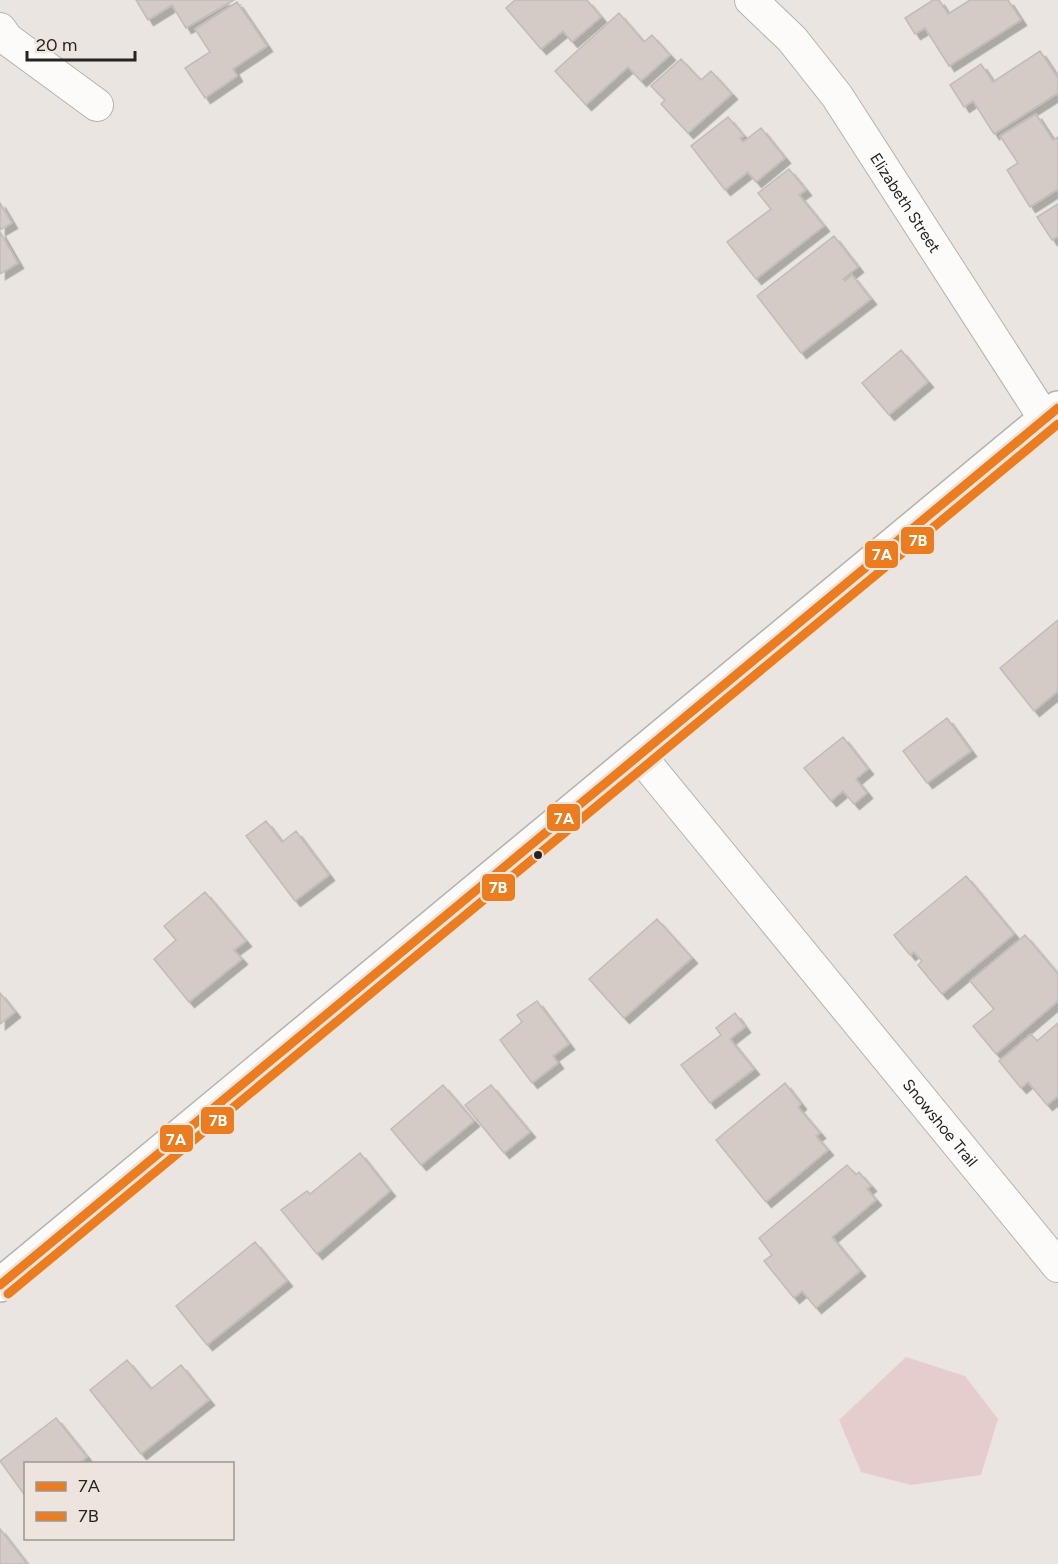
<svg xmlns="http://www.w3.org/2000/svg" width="1058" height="1564" font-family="Figtree,sans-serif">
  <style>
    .green { fill: #e5cdce }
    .building { fill: #d4cac6; stroke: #c0bcb9; stroke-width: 1.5; filter: url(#shadow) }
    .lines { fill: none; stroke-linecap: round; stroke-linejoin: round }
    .minor-casing { stroke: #b6b2ae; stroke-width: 34 }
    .tertiary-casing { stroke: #b6b2ae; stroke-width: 36 }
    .minor { stroke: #fcfbfa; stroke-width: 32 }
    .tertiary { stroke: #fcfbfa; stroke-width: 33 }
    .bus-1-casing { stroke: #ede5dd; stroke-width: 14 }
    .bus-2-casing { stroke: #ede5dd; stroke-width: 14 }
    .bus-1 { stroke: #eb7d20; stroke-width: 9 }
    .bus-2 { stroke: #eb7d20; stroke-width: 9 }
    .bus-dot { fill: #262320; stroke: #ede5dd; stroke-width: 2 }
    .labels { text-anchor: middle; stroke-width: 4.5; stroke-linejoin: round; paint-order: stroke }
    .street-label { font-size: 16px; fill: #262320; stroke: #ede5dd }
    .line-badge { stroke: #ede5dd; stroke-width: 2 }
    .badge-label { font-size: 16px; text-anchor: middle; font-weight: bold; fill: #fff }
  </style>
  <defs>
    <filter id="shadow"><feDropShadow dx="5.5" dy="5.5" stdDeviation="0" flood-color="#0004"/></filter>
  </defs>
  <rect width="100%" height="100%" fill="#eae5e0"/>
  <path class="green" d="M 906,1357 L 965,1376 L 998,1419 L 981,1475 L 911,1485 L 861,1472 L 839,1420 Z"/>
  <path class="building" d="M 136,0 L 234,0 L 186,28 L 172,5 L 148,20 Z
    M 515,0 L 587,0 L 601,17 L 572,42 L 563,31 L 541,49 L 506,8 Z
    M 933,0 L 939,0 L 948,14 L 970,0 L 1008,0 L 1021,20 L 949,66 L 925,28 L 915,34 L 905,18 Z
    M 237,2 L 267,46 L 233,69 L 237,76 L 205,98 L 185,68 L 210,52 L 195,29 Z
    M 619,13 L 644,42 L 652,35 L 670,55 L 641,81 L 628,67 L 586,105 L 555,71 Z
    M 1040,51 L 1058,78 L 1058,93 L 994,134 L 973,101 L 964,107 L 950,85 L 981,64 L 993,82 Z
    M 681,59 L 701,80 L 711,71 L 732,94 L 688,133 L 661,104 L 665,100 L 651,86 Z
    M 1036,114 L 1053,140 L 1058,137 L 1058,189 L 1030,207 L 1007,170 L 1018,163 L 1000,136 Z
    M 728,117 L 744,136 L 740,138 L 743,142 L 761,128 L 785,158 L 756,182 L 748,172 L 725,190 L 691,146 Z
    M 789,169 L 806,190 L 799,195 L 824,226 L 756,279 L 727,242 L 771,209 L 758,193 Z
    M 0,203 L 12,223 L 0,230 Z
    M 1058,204 L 1058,236 L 1052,240 L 1037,217 Z
    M 0,232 L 18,263 L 0,274 Z
    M 834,236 L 858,267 L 843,279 L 845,281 L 852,275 L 871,299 L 801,353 L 757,296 Z
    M 901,350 L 928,382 L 889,415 L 862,383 Z
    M 1058,620 L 1058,691 L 1034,711 L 1000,668 Z
    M 947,718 L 971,751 L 927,783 L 903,751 Z
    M 843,737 L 868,769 L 856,779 L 867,793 L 854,804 L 843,791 L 831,801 L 804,768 Z
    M 266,821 L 282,842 L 296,831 L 329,875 L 295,901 L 246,836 Z
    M 966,876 L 1014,934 L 942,994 L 918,965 L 922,961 L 914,952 L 910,955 L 894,935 Z
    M 205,892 L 246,941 L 234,950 L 242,959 L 189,1002 L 154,959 L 176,940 L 164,926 Z
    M 657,919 L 692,958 L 624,1018 L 589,979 Z
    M 1025,935 L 1058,974 L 1058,1001 L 996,1054 L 973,1026 L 994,1009 L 970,981 Z
    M 0,993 L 15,1012 L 0,1024 Z
    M 537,1001 L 569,1044 L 553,1056 L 558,1063 L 532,1083 L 500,1040 L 522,1022 L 517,1015 Z
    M 735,1013 L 745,1027 L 730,1039 L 754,1069 L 710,1103 L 681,1065 L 721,1035 L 716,1028 Z
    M 1058,1023 L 1058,1096 L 1047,1105 L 1028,1082 L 1021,1088 L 999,1061 L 1031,1034 L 1037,1041 Z
    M 785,1083 L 801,1104 L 798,1107 L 820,1133 L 816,1136 L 828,1150 L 766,1202 L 716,1140 Z
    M 443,1085 L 474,1121 L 421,1165 L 391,1129 Z
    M 491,1085 L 530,1132 L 504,1153 L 465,1105 Z
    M 360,1153 L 390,1191 L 317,1254 L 281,1210 L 307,1191 L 310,1194 Z
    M 847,1165 L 856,1175 L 859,1172 L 871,1186 L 867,1189 L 876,1200 L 832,1237 L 860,1271 L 816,1308 L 802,1291 L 794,1298 L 764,1261 L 772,1255 L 759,1238 Z
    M 255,1242 L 287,1281 L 207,1345 L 176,1306 Z
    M 127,1360 L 151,1389 L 181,1365 L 209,1400 L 141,1454 L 90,1390 Z
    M 56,1418 L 87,1457 L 79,1464 L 26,1464 L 26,1497 L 0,1461 Z
    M 0,1529 L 27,1564 L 0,1564 Z"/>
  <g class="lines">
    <defs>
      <g id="minor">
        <path id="s1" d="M 751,0 L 792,39 L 837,96 L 1045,419"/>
        <path d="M 0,29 L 7,39 L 97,105"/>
        <path id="s2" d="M 640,756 L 1058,1266"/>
      </g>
      <path id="tertiary" d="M 0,1285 L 1058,408"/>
    </defs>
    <use href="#minor" class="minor-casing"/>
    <use href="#tertiary" class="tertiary-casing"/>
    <use href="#minor" class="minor"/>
    <use href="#tertiary" class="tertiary"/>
    <defs>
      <path id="bus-1" d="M 0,1285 L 1058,408"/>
      <path id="bus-2" d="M 8,1294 L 1058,424"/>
    </defs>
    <use href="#bus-1" class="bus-1-casing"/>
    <use href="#bus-2" class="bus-2-casing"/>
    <use href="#bus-1" class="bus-1"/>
    <use href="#bus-2" class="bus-2"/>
  </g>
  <circle class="bus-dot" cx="538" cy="855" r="5"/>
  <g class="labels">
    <g class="street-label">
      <text dy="6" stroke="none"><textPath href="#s1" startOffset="256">Elizabeth Street</textPath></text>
      <text dy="6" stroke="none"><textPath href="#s2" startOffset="474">Snowshoe Trail</textPath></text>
    </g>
  </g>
  <g class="line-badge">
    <rect x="900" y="526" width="35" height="29" rx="6" fill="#eb7d20"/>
    <rect x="864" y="540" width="35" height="29" rx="6" fill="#eb7d20"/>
    <rect x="546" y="803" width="35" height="29" rx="6" fill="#eb7d20"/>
    <rect x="481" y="873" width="35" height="29" rx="6" fill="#eb7d20"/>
    <rect x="200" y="1106" width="35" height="29" rx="6" fill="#eb7d20"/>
    <rect x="159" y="1124" width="35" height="29" rx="6" fill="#eb7d20"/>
  </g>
  <g class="badge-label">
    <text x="918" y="546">7B</text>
    <text x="882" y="560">7A</text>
    <text x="564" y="824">7A</text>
    <text x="498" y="893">7B</text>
    <text x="218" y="1126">7B</text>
    <text x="176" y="1145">7A</text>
  </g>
  <rect x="24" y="1462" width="210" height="78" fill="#ede5dd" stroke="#9d9791" stroke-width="1.5"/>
  <rect x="36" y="1482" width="30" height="9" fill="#eb7d20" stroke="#9d9791" stroke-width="1.5"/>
  <text x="78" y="1492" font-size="18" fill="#262320">7A</text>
  <rect x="36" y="1512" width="30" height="9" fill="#eb7d20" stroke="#9d9791" stroke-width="1.5"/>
  <text x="78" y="1522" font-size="18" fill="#262320">7B</text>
  <path d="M27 51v9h108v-9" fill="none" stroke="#262320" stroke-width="3"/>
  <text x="36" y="51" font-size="18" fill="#262320" stroke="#ede5dd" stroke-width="4.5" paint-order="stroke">20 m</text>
</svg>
